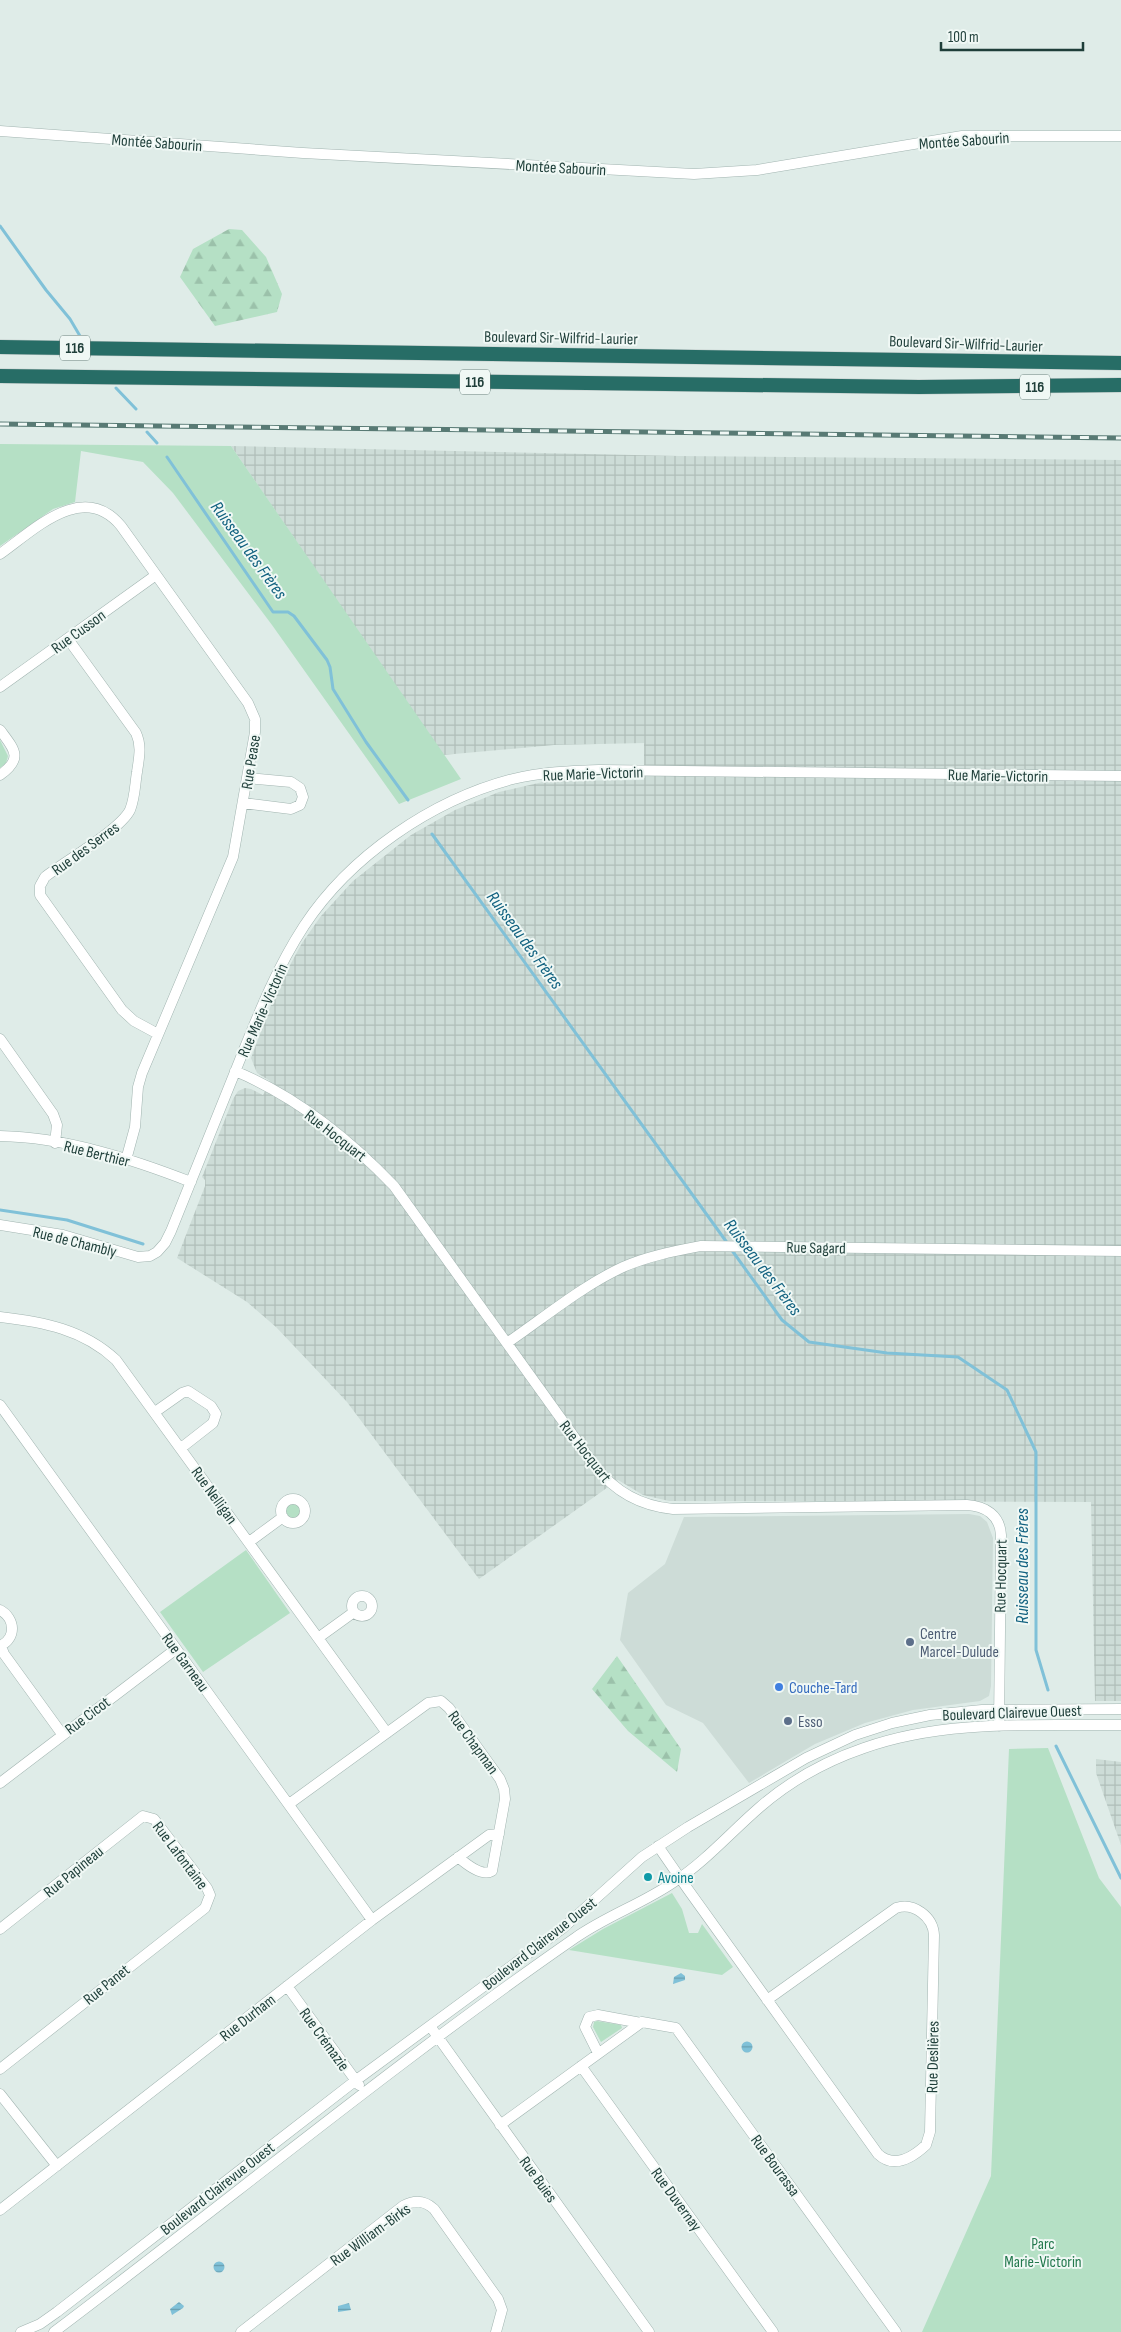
<svg xmlns="http://www.w3.org/2000/svg" width="1121" height="2332" font-family="'Sofia Sans Condensed',sans-serif">
  <style>
    .built { fill: #cddcd7 }
    .industrial { fill: url(#industrial-grid) }
    .green { fill: #b5e0c5 }
    .forest { fill: url(#forest-firs) }
    .water { fill: url(#water-rules) }
    .lines { fill: none; stroke-linecap: round; stroke-linejoin: round }
    .stream { stroke: #80c1d8; stroke-width: 3 }
    .minor-casing { stroke: #a1b4b0; stroke-width: 11 }
    .highway-casing { stroke: #c0c9c8; stroke-width: 15 }
    .minor { stroke: #fff; stroke-width: 10 }
    .highway { stroke: #276d66; stroke-width: 14 }
    .rail-casing { stroke: #587a74; stroke-width: 5 }
    .rail { stroke: #f0f8f5; stroke-width: 3; stroke-dasharray: 9; stroke-linecap: butt }
    .service-dot { fill: #5c6f8a; stroke: #f0f8f5; stroke-width: 2 }
    .shop-dot { fill: #3f7fe0; stroke: #f0f8f5; stroke-width: 2 }
    .culture-dot { fill: #0f9aa8; stroke: #f0f8f5; stroke-width: 2 }
    .labels { text-anchor: middle; stroke-width: 4; stroke-linejoin: round; paint-order: stroke }
    .shield { fill: #f0f8f5; stroke: #5d7671; stroke-width: 1 }
    .shield-label { font-size: 15px; font-weight: bold; fill: #1e3e39 }
    .street-label { font-size: 16px; fill: #1e3e39; stroke: #f0f8f5 }
    .service-label { font-size: 16px; fill: #4e5e75; stroke: #f0f8f5; text-anchor: start }
    .shop-label { font-size: 16px; fill: #366cbe; stroke: #f0f8f5; text-anchor: start }
    .culture-label { font-size: 16px; fill: #0d838f; stroke: #f0f8f5; text-anchor: start }
    .park-label { font-size: 16px; fill: #24794e; stroke: #f0f8f5 }
    .water-label { font-size: 18px; font-style: italic; fill: #126280; stroke: #f0f8f5 }
  </style>
  <defs>
    <pattern id="industrial-grid" width="8" height="8" patternUnits="userSpaceOnUse" patternTransform="scale(1.25)"><rect width="8" height="8" fill="#cddcd7"/><path d="M0 4h8M4 0v8" fill="none" stroke="#b0beb9"/></pattern>
    <pattern id="forest-firs" width="22" height="20" patternUnits="userSpaceOnUse" patternTransform="scale(1.25)"><rect width="22" height="20" fill="#b5e0c5"/><path d="M5 1l3.5 6h-7zM16 11l3.5 6h-7z" fill="#9bc1aa"/></pattern>
    <pattern id="water-rules" width="6" height="5" patternUnits="userSpaceOnUse" patternTransform="scale(1.25)"><rect width="6" height="5" fill="#80c1d8"/><path d="M0 2.5h6" fill="none" stroke="#689eb0"/></pattern>
  </defs>
  <rect width="100%" height="100%" fill="#dfece8"/>
  <path class="built" d="M 969,1514 L 980,1516 L 987,1522 L 993,1538 L 991,1686 L 989,1696 L 980,1701 L 913,1710 L 865,1723 L 815,1744 L 749,1783 L 703,1723 L 666,1705 L 620,1640 L 628,1593 L 665,1564 L 684,1517 Z"/>
  <path class="industrial" d="M 231,446 L 679,456 L 1121,460 L 1121,1701 L 1095,1701 L 1091,1502 L 669,1501 L 643,1495 L 618,1480 L 479,1579 L 347,1402 L 276,1327 L 247,1302 L 177,1258 L 205,1186 L 205,1180 L 202,1177 L 233,1099 L 238,1091 L 245,1088 L 251,1089 L 263,1095 L 270,1081 L 257,1073 L 251,1058 L 277,989 L 302,943 L 321,916 L 353,881 L 411,835 L 455,810 L 499,792 L 547,781 L 644,780 L 644,743 L 554,745 L 443,755 Z
    M 1096,1759 L 1121,1762 L 1121,1845 L 1096,1773 Z"/>
  <path class="green" d="M 0,444 L 231,446 L 461,779 L 399,804 L 272,625 L 173,493 L 143,462 L 81,451 L 75,502 L 53,509 L 0,546 Z
    M 0,740 L 8,756 L 6,763 L 0,768 Z
    M285 1511a8 8 0 1 1 16 0a8 8 0 1 1-16 0Z
    M 246,1550 L 290,1613 L 203,1672 L 160,1612 Z
    M 1048,1748 L 1099,1878 L 1121,1907 L 1121,2332 L 922,2332 L 991,2176 L 1009,1749 Z
    M 672,1893 L 682,1909 L 689,1933 L 698,1933 L 702,1924 L 733,1967 L 722,1975 L 569,1950 L 603,1929 Z
    M 597,2021 L 621,2025 L 622,2028 L 601,2042 L 593,2027 L 594,2022 Z"/>
  <path class="forest" d="M 229,229 L 242,230 L 266,257 L 282,294 L 277,312 L 215,326 L 180,277 L 193,249 Z
    M 617,1656 L 681,1749 L 677,1772 L 628,1731 L 592,1689 Z"/>
  <path class="water" d="M 681,1973 L 685,1976 L 685,1980 L 673,1984 L 674,1977 Z
    M741.5 2047a5.5 5.5 0 1 1 11 0a5.5 5.5 0 1 1-11 0Z
    M213.5 2267a5.5 5.5 0 1 1 11 0a5.5 5.5 0 1 1-11 0Z
    M 179,2302 L 184,2306 L 183,2308 L 172,2315 L 170,2309 Z
    M 349,2303 L 351,2310 L 338,2312 L 338,2306 Z"/>
  <g class="lines">
    <path class="stream" d="M 0,226 L 46,290 L 70,319 L 80,336
      M 116,388 L 136,409
      M 147,432 L 157,443
      M 167,457 L 273,612 L 288,612 L 294,616 L 327,660 L 330,667 L 333,689 L 366,742 L 408,800
      M 432,834 L 728,1244
      M 0,1210 L 67,1220 L 143,1244
      M 731,1249 L 782,1320 L 809,1342 L 887,1353 L 958,1357 L 1007,1390 L 1036,1452 L 1036,1650 L 1048,1690
      M 1056,1746 L 1121,1878"/>
    <defs>
      <path id="minor" d="M 0,131 L 303,153 L 694,174 L 757,170 L 962,136 L 1121,136
        M 0,554 C 34,530 83,480 121,526 L 248,703 L 255,719 L 255,732 L 233,857 L 142,1073 L 138,1087 L 135,1127 L 126,1160
        M 68,639 L 136,733 C 142,746 139,758 137,772 C 135,784 135,798 130,810 C 120,830 64,862 45,877 L 40,886 L 40,895 L 122,1010 L 134,1021 L 158,1034
        M 0,687 L 156,575
        M 0,730 C 14,749 24,758 0,775
        M 243,803 L 291,809 L 300,805 L 303,797 L 300,788 L 291,782 L 247,778
        M 0,1039 L 53,1114 L 57,1125 L 55,1143
        M 235,1071 C 295,1096 349,1139 394,1186 L 595,1466 C 615,1492 641,1506 673,1509 L 967,1505 C 985,1506 1000,1515 1001,1535 L 999,1726
        M 0,1136 C 64,1137 132,1159 191,1182
        M 0,1225 L 63,1235 L 138,1257 L 150,1256 L 157,1252 L 165,1243 L 171,1231 C 194,1175 216,1118 239,1062 C 258,1015 276,969 304,926 C 350,856 432,800 513,779 C 541,772 570,771 599,770 L 1121,776
        M 0,1317 C 43,1322 83,1329 116,1360 L 387,1733
        M 507,1343 C 545,1317 582,1286 623,1267 C 648,1256 675,1251 701,1246 L 1121,1251
        M 0,1405 L 372,1920
        M 155,1412 L 182,1393 L 188,1391 L 211,1406 L 216,1414 L 213,1423 L 181,1448
        M281 1511a12 12 0 1 1 24 0a12 12 0 1 1-24 0Z
        M 249,1542 L 283,1517
        M352 1606a10 10 0 1 1 20 0a10 10 0 1 1-20 0Z
        M 0,1610 C 15,1618 17,1638 0,1646
        M 318,1638 L 354,1612
        M 1,1646 L 4,1654 L 62,1734
        M 0,1783 L 176,1649
        M 289,1804 L 428,1703 L 441,1701 L 449,1708 L 500,1779 L 504,1789 L 505,1799 L 492,1871 C 482,1877 466,1864 458,1857
        M 658,1846 L 687,1888 L 878,2154 C 894,2169 912,2158 926,2145 L 930,2132 L 934,1935 C 933,1917 914,1902 896,1908 L 767,2000
        M 0,1929 L 143,1816 L 154,1819 L 207,1888 L 210,1895 L 205,1908 L 0,2069
        M 287,1986 L 359,2085
        M 430,2026 L 649,2332
        M 598,2053 L 585,2027 L 589,2017 L 598,2015 L 641,2023
        M 581,2066 L 773,2332
        M 0,2094 L 57,2166
        M 500,2125 L 642,2022 L 676,2028 L 896,2332
        M 0,2210 L 372,1920 L 489,1835 L 499,1834
        M 21,2332 L 40,2324 L 57,2312 L 355,2081 L 563,1928 L 642,1857 L 688,1827 L 806,1758 L 855,1735 L 892,1723 L 930,1715 L 982,1710 L 1121,1709
        M 54,2332 C 228,2201 396,2062 575,1938 C 606,1916 642,1904 674,1882 C 706,1861 731,1832 760,1807 C 790,1781 826,1761 864,1748 C 945,1719 1036,1726 1121,1725
        M 241,2332 L 403,2206 C 414,2200 424,2200 434,2209 L 498,2299 L 502,2310 L 496,2332"/>
      <path id="highway" d="M 0,347 L 1121,363
        M 0,376 L 919,387 L 1121,385"/>
    </defs>
    <use href="#minor" class="minor-casing"/>
    <use href="#highway" class="highway-casing"/>
    <use href="#minor" class="minor"/>
    <use href="#highway" class="highway"/>
    <defs>
      <path id="rail" d="M 0,424 L 1121,438"/>
    </defs>
    <use href="#rail" class="rail-casing"/>
    <use href="#rail" class="rail"/>
  </g>
  <g class="service-dot">
    <circle cx="910" cy="1642" r="5"/>
    <circle cx="788" cy="1721" r="5"/>
  </g>
  <circle class="shop-dot" cx="779" cy="1687" r="5"/>
  <circle class="culture-dot" cx="648" cy="1877" r="5"/>
  <g class="labels">
    <g class="shield">
      <rect x="60" y="335.5" width="30" height="25" rx="4"/>
      <rect x="460" y="369.5" width="30" height="25" rx="4"/>
      <rect x="1020" y="374.5" width="30" height="25" rx="4"/>
    </g>
    <g class="shield-label">
      <text x="75" y="353">116</text>
      <text x="475" y="387">116</text>
      <text x="1035" y="392">116</text>
    </g>
    <g class="street-label">
      <text transform="translate(964 140) rotate(-4)" y="6">Montée Sabourin</text>
      <text transform="translate(157 142) rotate(4)" y="6">Montée Sabourin</text>
      <text transform="translate(561 167) rotate(3)" y="6">Montée Sabourin</text>
      <text transform="translate(561 337) rotate(1)" y="6">Boulevard Sir-Wilfrid-Laurier</text>
      <text transform="translate(966 343) rotate(2)" y="6">Boulevard Sir-Wilfrid-Laurier</text>
      <text transform="translate(78 631) rotate(-36)" y="6">Rue Cusson</text>
      <text transform="translate(250 762) rotate(-81)" y="6">Rue Pease</text>
      <text transform="translate(593 773) rotate(-2)" y="6">Rue Marie-Victorin</text>
      <text transform="translate(998 775) rotate(1)" y="6">Rue Marie-Victorin</text>
      <text transform="translate(85 848) rotate(-36)" y="6">Rue des Serres</text>
      <text transform="translate(262 1010) rotate(-66)" y="6">Rue Marie-Victorin</text>
      <text transform="translate(336 1135) rotate(38)" y="6">Rue Hocquart</text>
      <text transform="translate(97 1153) rotate(14)" y="6">Rue Berthier</text>
      <text transform="translate(75 1241) rotate(14)" y="6">Rue de Chambly</text>
      <text transform="translate(816 1247) rotate(1)" y="6">Rue Sagard</text>
      <text transform="translate(586 1451) rotate(52)" y="6">Rue Hocquart</text>
      <text transform="translate(215 1495) rotate(54)" y="6">Rue Nelligan</text>
      <text transform="translate(1000 1576) rotate(-89)" y="6">Rue Hocquart</text>
      <text transform="translate(186 1662) rotate(54)" y="6">Rue Garneau</text>
      <text transform="translate(1012 1712) rotate(-2)" y="6">Boulevard Clairevue Ouest</text>
      <text transform="translate(87 1715) rotate(-37)" y="6">Rue Cicot</text>
      <text transform="translate(474 1742) rotate(54)" y="6">Rue Chapman</text>
      <text transform="translate(181 1855) rotate(53)" y="6">Rue Lafontaine</text>
      <text transform="translate(73 1871) rotate(-39)" y="6">Rue Papineau</text>
      <text transform="translate(539 1943) rotate(-38)" y="6">Boulevard Clairevue Ouest</text>
      <text transform="translate(106 1984) rotate(-39)" y="6">Rue Panet</text>
      <text transform="translate(247 2017) rotate(-38)" y="6">Rue Durham</text>
      <text transform="translate(325 2039) rotate(54)" y="6">Rue Crémazie</text>
      <text transform="translate(932 2057) rotate(-89)" y="6">Rue Deslières</text>
      <text transform="translate(776 2165) rotate(54)" y="6">Rue Bourassa</text>
      <text transform="translate(539 2179) rotate(54)" y="6">Rue Buies</text>
      <text transform="translate(217 2188) rotate(-38)" y="6">Boulevard Clairevue Ouest</text>
      <text transform="translate(677 2199) rotate(54)" y="6">Rue Duvernay</text>
      <text transform="translate(370 2234) rotate(-36)" y="6">Rue William-Birks</text>
    </g>
    <g class="service-label">
      <text x="920" y="1639">Centre<tspan x="920" dy="18">Marcel-Dulude</tspan></text>
      <text x="798" y="1727">Esso</text>
    </g>
    <g class="shop-label">
      <text x="789" y="1693">Couche-Tard</text>
    </g>
    <g class="culture-label">
      <text x="658" y="1883">Avoine</text>
    </g>
    <g class="park-label">
      <text x="1043" y="2249">Parc<tspan x="1043" dy="18">Marie-Victorin</tspan></text>
    </g>
    <g class="water-label">
      <text transform="translate(249 550) rotate(54)" y="6">Ruisseau des Frères</text>
      <text transform="translate(525 940) rotate(54)" y="6">Ruisseau des Frères</text>
      <text transform="translate(763 1267) rotate(53)" y="6">Ruisseau des Frères</text>
      <text transform="translate(1022 1566) rotate(-90)" y="6">Ruisseau des Frères</text>
    </g>
  </g>
  <path d="M941 42v8h142v-8" fill="none" stroke="#1e3e39" stroke-width="2.5"/>
  <text x="948" y="42" font-size="15" fill="#1e3e39" stroke="#f0f8f5" stroke-width="4" paint-order="stroke">100 m</text>
</svg>
